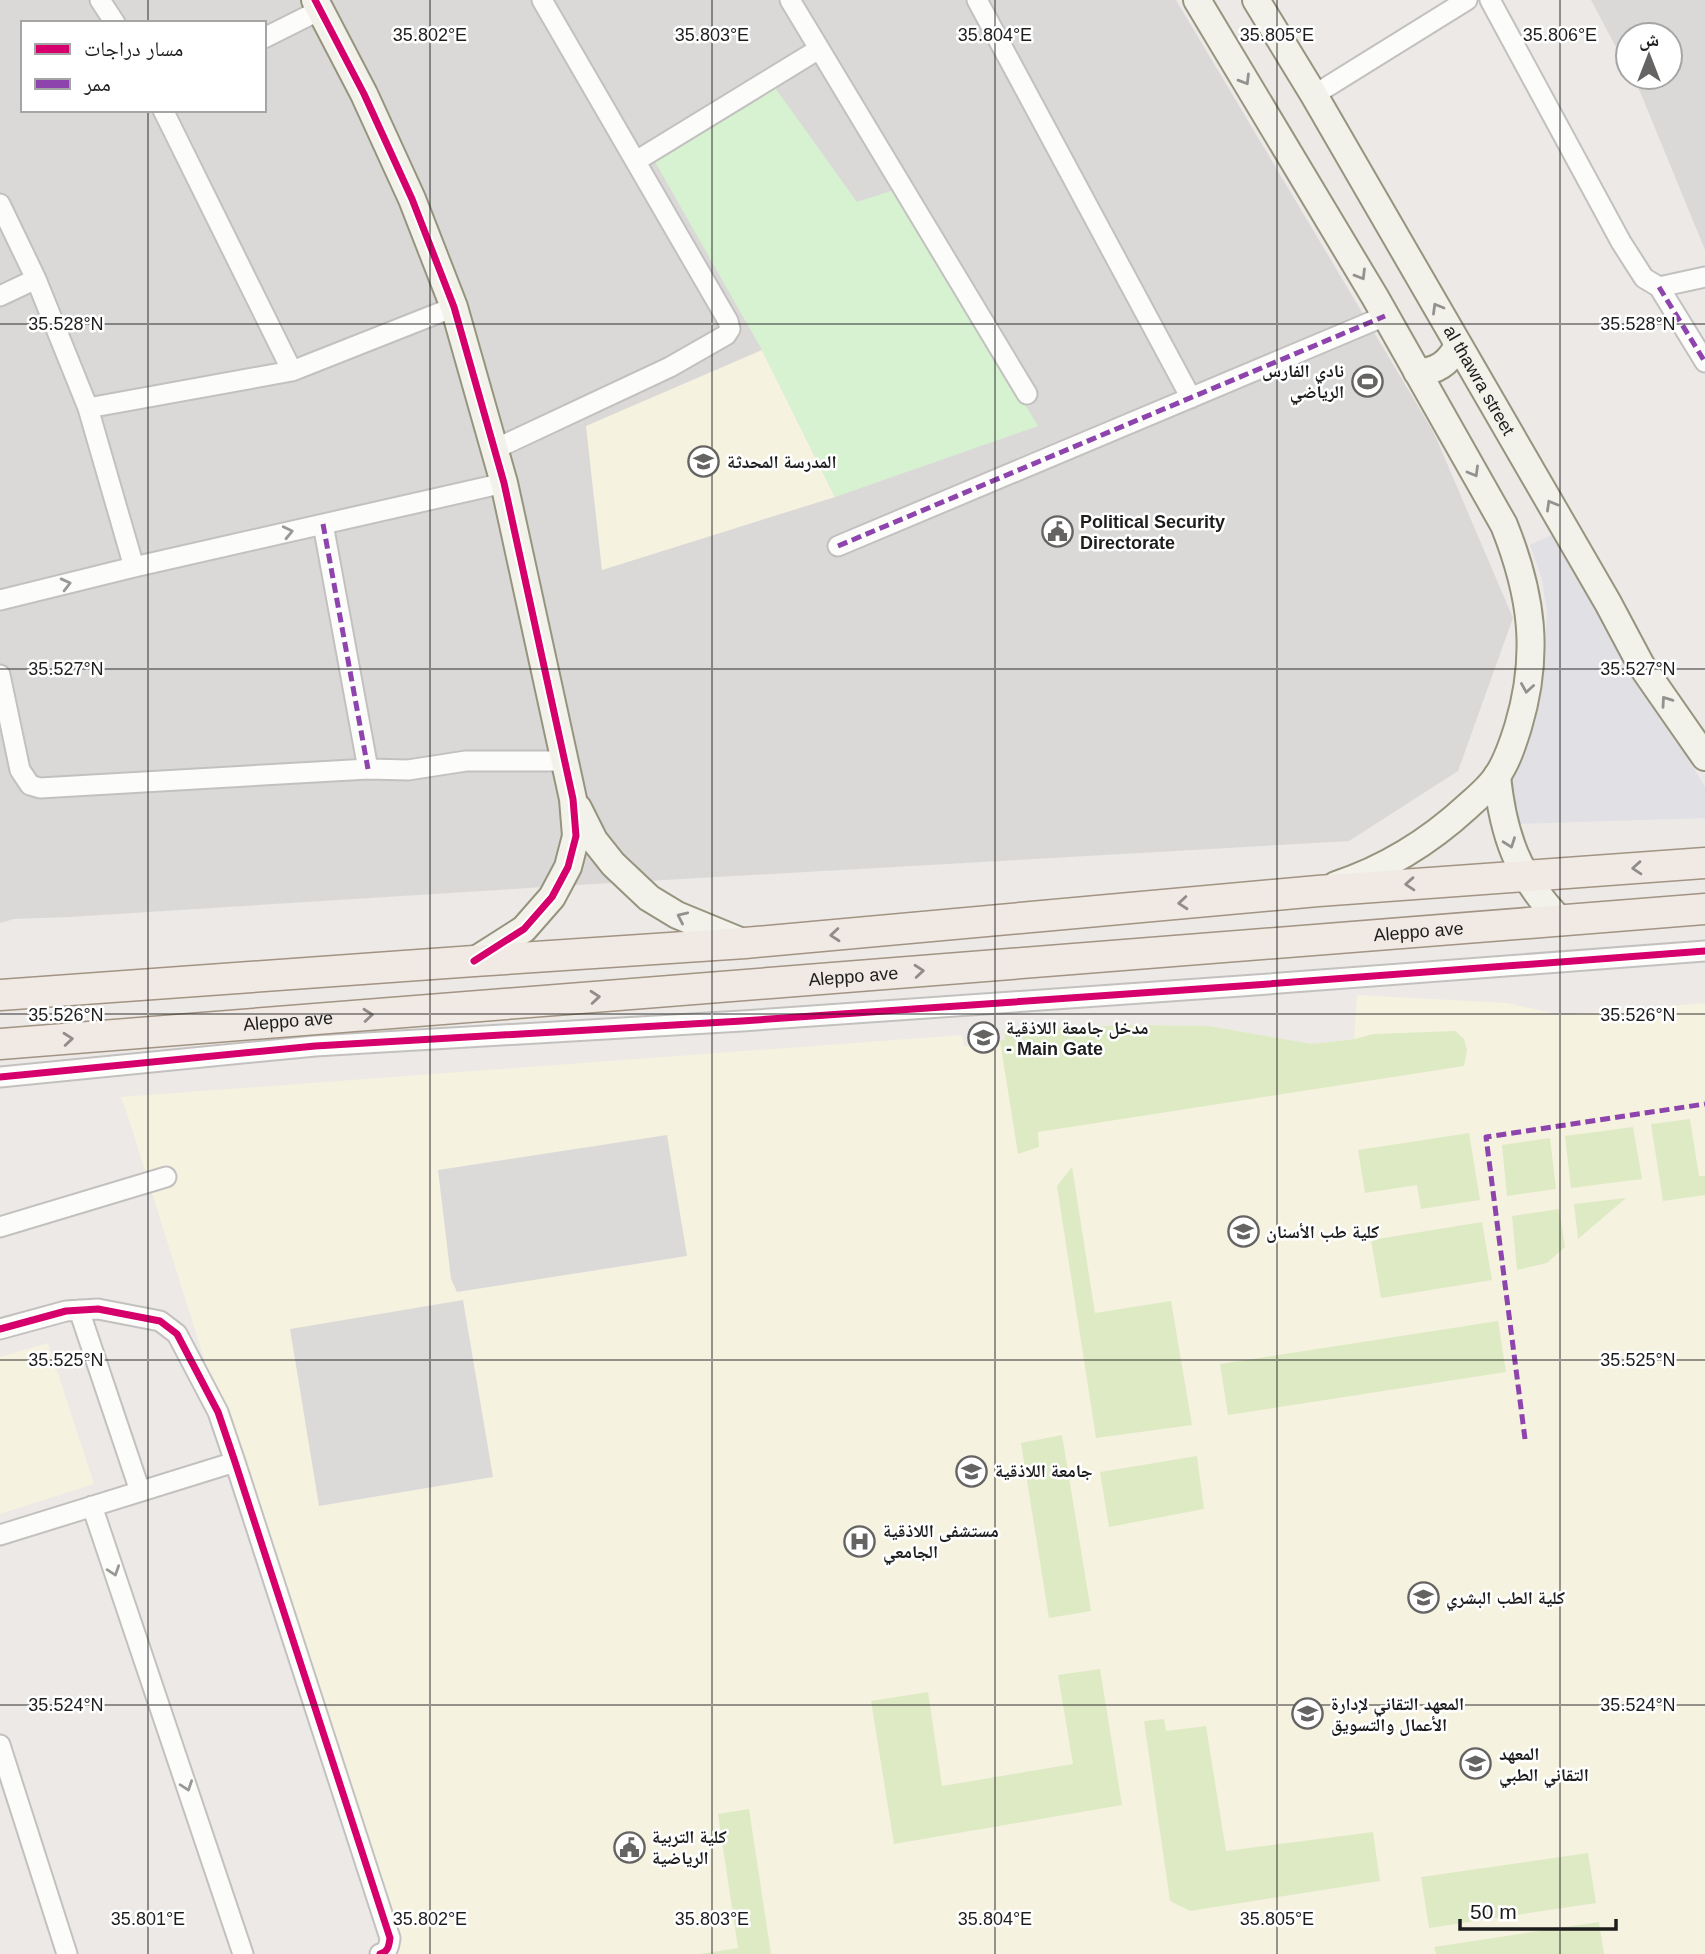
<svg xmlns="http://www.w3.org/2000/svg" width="1705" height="1954" font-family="Helvetica,'Noto Naskh Arabic',sans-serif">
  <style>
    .residential { fill: #dbd9d7; fill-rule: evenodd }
    .education { fill: #f6f2e0 }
    .grass { fill: #deeac4 }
    .park { fill: #d6f2d1 }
    .parking { fill: #dcdad9 }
    .plaza { fill: #e0e0e5 }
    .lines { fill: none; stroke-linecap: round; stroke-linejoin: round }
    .street-casing { stroke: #c3c1c0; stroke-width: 23 }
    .secondary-casing { stroke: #96947e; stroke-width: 30 }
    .primary-casing { stroke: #a29382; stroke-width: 33 }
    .street { stroke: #fcfcfb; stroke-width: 19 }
    .secondary { stroke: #f3f2ea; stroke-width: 26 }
    .primary { stroke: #f0e9e4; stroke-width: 30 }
    .quiet { stroke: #8e44ad; stroke-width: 5; stroke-dasharray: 10 5; stroke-linecap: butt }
    .cycleway-casing { stroke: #fff; stroke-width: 11 }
    .cycleway { stroke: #d6006c; stroke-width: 7 }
    .oneway { stroke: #93928e }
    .oneway2 { stroke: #989897 }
    .oneway3 { stroke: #918d8a }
    .ticks { fill: none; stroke: #1d1d1d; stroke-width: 2; stroke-opacity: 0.45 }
    .labels { text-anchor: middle; stroke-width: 5; stroke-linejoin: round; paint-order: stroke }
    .poi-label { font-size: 18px; font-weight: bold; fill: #1d1d1d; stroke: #fff; text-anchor: start }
    .street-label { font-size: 18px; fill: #1d1d1d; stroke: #fff }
    .ticks-label { font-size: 18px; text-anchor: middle; fill: #1d1d1d; stroke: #fff; stroke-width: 5; stroke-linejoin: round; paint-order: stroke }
  </style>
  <rect width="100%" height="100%" fill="#ece9e6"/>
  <path class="residential" d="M 0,0 L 1176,0 L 1434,433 L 1513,618 L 1458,771 L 1349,841 L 560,886 L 69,917 L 14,919 L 0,923 ZM 23,23 L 264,23 L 264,110 L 23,110 Z
    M 1591,0 L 1705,0 L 1705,250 L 1641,94 L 1632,77 L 1670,77 L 1670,35 L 1628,35 L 1628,70 Z"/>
  <path class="education" d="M 762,350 L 835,497 L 602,570 L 586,426 Z
    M 1357,995 L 1507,1003 L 1561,1015 L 1705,1003 L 1705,1954 L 388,1954 L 355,1839 L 124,1104 L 120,1097 L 962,1035 L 964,1046 L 1005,1041 L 1004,1030 L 1135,1025 L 1209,1026 L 1312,1044 L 1354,1039 Z
    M 48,1343 L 94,1484 L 0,1514 L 0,1357 Z"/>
  <path class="grass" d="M 1135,1025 L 1209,1026 L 1312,1044 L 1355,1039 L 1373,1034 L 1455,1031 L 1464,1039 L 1467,1050 L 1464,1066 L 1038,1132 L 1039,1147 L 1018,1154 L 1000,1041 L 1005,1040 L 1004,1030 Z
    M 1690,1119 L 1699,1176 L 1705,1176 L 1705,1195 L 1663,1201 L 1651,1124 Z
    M 1633,1127 L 1642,1179 L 1571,1188 L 1565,1136 Z
    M 1469,1133 L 1480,1200 L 1421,1209 L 1417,1185 L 1365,1193 L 1358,1150 Z
    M 1550,1138 L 1556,1189 L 1507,1196 L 1502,1145 Z
    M 1072,1167 L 1095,1313 L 1171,1301 L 1192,1425 L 1096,1438 L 1057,1186 Z
    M 1626,1198 L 1578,1239 L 1574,1204 Z
    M 1559,1209 L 1565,1247 L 1547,1263 L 1517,1270 L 1512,1216 Z
    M 1482,1222 L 1492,1280 L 1381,1298 L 1371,1240 Z
    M 1498,1321 L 1506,1372 L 1228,1415 L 1220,1364 Z
    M 1062,1435 L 1091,1611 L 1049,1618 L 1021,1443 Z
    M 1197,1456 L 1204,1509 L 1109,1527 L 1100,1472 Z
    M 1100,1669 L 1122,1805 L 894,1844 L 871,1701 L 928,1692 L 942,1786 L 1073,1764 L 1058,1675 Z
    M 1164,1719 L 1166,1731 L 1206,1726 L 1226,1851 L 1373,1832 L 1380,1881 L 1190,1911 L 1170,1901 L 1144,1721 Z
    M 749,1809 L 771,1954 L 700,1954 L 738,1948 L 718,1814 Z
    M 1588,1853 L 1596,1903 L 1429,1928 L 1421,1877 Z
    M 1599,1922 L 1604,1954 L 1436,1954 L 1434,1947 Z"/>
  <path class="park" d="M 773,85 L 857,202 L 894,190 L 1038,426 L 835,497 L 762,350 L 650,153 Z"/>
  <path class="parking" d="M 667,1135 L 687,1256 L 457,1292 L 451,1279 L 438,1170 Z
    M 463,1300 L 493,1477 L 319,1506 L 290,1329 Z"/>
  <path class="plaza" d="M 1554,534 L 1705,787 L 1705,818 L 1514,824 L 1512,769 L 1533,710 L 1544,657 L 1547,613 L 1542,579 L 1530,545 Z"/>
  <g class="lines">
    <defs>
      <path id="street" d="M 100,0 L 115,23
        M 790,0 L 1027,394
        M 977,0 L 1191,398
        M 1490,0 L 1621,242 L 1644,278 L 1659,287 L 1705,362
        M 264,38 L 320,10
        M 1314,95 L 1467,0
        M 163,110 L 292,371
        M 636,161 L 819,49
        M 0,204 L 36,279 L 88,408 L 134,567
        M 1659,287 L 1705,277
        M 0,296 L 36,279
        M 88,408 L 292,371 L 454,307
        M 495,449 L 670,367 L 726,335 L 730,329 L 728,321 L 542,0
        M 323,524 L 368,769
        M 838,546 L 1385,316
        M 0,600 L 134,567 L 504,483
        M 0,675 L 20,770 L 30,785 L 40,788 L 368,769 L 408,770 L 466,761 L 566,761
        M 0,1077 L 315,1046 L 742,1021 L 1241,986 L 1705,951
        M 0,1227 L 166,1177
        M 79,1310 L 140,1491
        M 0,1329 L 66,1311 L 98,1309 L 160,1321 L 177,1334 L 218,1412 L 235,1462 L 390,1938 C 389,1946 388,1952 380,1954
        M 92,1506 L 243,1954
        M 0,1535 L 235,1462
        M 0,1745 L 67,1954"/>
      <g id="secondary">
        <path d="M 315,0 L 364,94 L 412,199 L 454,307 L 504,483 L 573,799 L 576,836 L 568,867 L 552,897 L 524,929 L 474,961"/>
        <path d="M 1197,0 L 1375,297 L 1504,525 C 1532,595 1540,654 1518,727 C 1513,743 1507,762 1497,776 C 1490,787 1478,797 1468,806 C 1430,841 1385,869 1336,885"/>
        <path id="s1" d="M 1256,0 L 1314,95 L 1608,603 L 1641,665 L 1705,757"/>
        <path d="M 1417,372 C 1437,372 1449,363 1458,345"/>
        <path d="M 1497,776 C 1503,835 1518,877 1560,920"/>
        <path d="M 578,808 L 594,840 L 613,864 L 649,898 L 677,915 L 745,943"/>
      </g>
      <g id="primary">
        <path d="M 0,995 L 474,961 L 745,943 L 1318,891 L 1705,863"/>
        <path id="s2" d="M 0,1044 L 1705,909"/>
      </g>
    </defs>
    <use href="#street" class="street-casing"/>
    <use href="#secondary" class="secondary-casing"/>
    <use href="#primary" class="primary-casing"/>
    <use href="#street" class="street"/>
    <use href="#secondary" class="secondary"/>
    <use href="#primary" class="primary"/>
    <path class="quiet" d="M 1659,287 L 1705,362
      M 323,524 L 368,769
      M 838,546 L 1385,316
      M 1525,1439 L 1486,1137 L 1705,1104"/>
    <defs>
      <path id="cycleway" d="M 315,0 L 364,94 L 412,199 L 454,307 L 504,483 L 573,799 L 576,836 L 568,867 L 552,897 L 524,929 L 474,961
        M 0,1077 L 315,1046 L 742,1021 L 1241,986 L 1705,951
        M 0,1329 L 66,1311 L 98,1309 L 160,1321 L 177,1334 L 218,1412 L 235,1462 L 390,1938 C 389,1946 388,1952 380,1954"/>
    </defs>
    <use href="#cycleway" class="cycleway-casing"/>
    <use href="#cycleway" class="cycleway"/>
  </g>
  <defs><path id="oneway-chevron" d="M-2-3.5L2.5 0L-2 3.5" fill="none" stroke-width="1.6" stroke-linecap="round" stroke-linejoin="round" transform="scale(1.75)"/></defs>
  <g class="oneway">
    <use href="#oneway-chevron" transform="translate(1245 80) rotate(59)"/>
    <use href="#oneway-chevron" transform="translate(1361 275) rotate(59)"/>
    <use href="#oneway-chevron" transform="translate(1437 308) rotate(-120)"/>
    <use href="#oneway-chevron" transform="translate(1474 472) rotate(60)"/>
    <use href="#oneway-chevron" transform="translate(1551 505) rotate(-120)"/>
    <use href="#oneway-chevron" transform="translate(1527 688) rotate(99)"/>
    <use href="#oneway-chevron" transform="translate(1666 701) rotate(-125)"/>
    <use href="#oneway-chevron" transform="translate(1510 843) rotate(70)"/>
    <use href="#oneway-chevron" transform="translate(682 917) rotate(-155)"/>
  </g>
  <g class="oneway2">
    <use href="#oneway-chevron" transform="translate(288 532) rotate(-13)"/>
    <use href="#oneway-chevron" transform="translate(66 584) rotate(-14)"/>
    <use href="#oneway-chevron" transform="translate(114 1571) rotate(71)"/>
    <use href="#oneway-chevron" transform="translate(187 1786) rotate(71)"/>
  </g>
  <g class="oneway3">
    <use href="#oneway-chevron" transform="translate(1637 868) rotate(176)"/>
    <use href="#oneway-chevron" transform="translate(1410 884) rotate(176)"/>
    <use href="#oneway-chevron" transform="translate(1183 903) rotate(175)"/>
    <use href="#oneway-chevron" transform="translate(835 935) rotate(175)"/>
    <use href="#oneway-chevron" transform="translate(919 971) rotate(-5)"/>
    <use href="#oneway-chevron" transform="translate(595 997) rotate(-5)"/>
    <use href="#oneway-chevron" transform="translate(368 1015) rotate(-5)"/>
    <use href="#oneway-chevron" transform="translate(68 1039) rotate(-5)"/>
  </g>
  <path class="ticks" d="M 148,0 L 148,23M 430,0 L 430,1954M 712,0 L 712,1954M 995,0 L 995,1954M 1277,0 L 1277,1954M 1560,0 L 1560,1954M 148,110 L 148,1954M 0,324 L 1705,324M 0,669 L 1705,669M 0,1014 L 1705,1014M 0,1360 L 1705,1360M 0,1705 L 1705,1705"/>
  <defs>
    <symbol id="stadium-ring" viewBox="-11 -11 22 22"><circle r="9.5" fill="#fff" stroke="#656463" stroke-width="1.5"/><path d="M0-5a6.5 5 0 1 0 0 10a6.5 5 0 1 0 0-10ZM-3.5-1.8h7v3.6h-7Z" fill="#656463"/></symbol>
    <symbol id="school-ring" viewBox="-11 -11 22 22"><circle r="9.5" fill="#fff" stroke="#656463" stroke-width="1.5"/><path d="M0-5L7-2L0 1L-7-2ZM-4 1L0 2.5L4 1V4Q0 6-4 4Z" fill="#656463"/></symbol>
    <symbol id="civic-ring" viewBox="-11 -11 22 22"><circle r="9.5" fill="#fff" stroke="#656463" stroke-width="1.5"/><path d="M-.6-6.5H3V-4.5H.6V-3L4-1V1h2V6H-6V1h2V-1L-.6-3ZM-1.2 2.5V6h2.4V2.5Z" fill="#656463"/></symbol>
    <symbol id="university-ring" viewBox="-11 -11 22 22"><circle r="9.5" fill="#fff" stroke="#656463" stroke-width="1.5"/><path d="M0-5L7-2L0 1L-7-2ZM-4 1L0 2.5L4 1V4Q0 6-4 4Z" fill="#656463"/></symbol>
    <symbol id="hospital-ring" viewBox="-11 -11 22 22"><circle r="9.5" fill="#fff" stroke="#656463" stroke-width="1.5"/><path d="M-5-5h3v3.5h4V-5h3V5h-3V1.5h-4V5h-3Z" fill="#656463"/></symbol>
  </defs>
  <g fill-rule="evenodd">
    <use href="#stadium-ring" x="1350" y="364" width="35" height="35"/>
    <use href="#school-ring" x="686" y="444" width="35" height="35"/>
    <use href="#civic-ring" x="1040" y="514" width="35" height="35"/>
    <use href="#university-ring" x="966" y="1020" width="35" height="35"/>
    <use href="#university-ring" x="1226" y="1214" width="35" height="35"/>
    <use href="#university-ring" x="954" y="1454" width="35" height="35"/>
    <use href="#hospital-ring" x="842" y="1524" width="35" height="35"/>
    <use href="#university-ring" x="1406" y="1580" width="35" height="35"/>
    <use href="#university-ring" x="1290" y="1696" width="35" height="35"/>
    <use href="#university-ring" x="1458" y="1746" width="35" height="35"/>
    <use href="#civic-ring" x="612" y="1830" width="35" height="35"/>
  </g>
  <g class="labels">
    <g class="poi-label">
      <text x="1344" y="377" text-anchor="end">نادي الفارس<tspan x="1344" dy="21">الرياضي</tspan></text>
      <text x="727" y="468">المدرسة المحدثة</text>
      <text x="1080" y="528">Political Security<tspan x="1080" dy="21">Directorate</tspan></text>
      <text x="1006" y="1034">مدخل جامعة اللاذقية<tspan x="1006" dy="21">- Main Gate</tspan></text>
      <text x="1266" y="1238">كلية طب الأسنان</text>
      <text x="995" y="1477">جامعة اللاذقية</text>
      <text x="883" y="1537">مستشفى اللاذقية<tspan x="883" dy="21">الجامعي</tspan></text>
      <text x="1446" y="1604">كلية الطب البشري</text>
      <text x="1331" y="1710">المعهد التقاني لإدارة<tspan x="1331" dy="21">الأعمال والتسويق</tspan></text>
      <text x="1499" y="1760">المعهد<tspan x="1499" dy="21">التقاني الطبي</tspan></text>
      <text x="652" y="1843">كلية التربية<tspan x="652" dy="21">الرياضية</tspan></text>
    </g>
    <g class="street-label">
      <text dy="6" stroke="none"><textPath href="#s1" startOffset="441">al thawra street</textPath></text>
      <text dy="6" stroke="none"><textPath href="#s2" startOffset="1423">Aleppo ave</textPath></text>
      <text dy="6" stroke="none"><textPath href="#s2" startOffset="856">Aleppo ave</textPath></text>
      <text dy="6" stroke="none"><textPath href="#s2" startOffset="289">Aleppo ave</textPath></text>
    </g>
  </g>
  <g class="ticks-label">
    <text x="430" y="41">35.802°E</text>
    <text x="712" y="41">35.803°E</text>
    <text x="995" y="41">35.804°E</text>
    <text x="1277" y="41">35.805°E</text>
    <text x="1560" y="41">35.806°E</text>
    <text x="66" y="330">35.528°N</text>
    <text x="1638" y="330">35.528°N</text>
    <text x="66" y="675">35.527°N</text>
    <text x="1638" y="675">35.527°N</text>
    <text x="66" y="1021">35.526°N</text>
    <text x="1638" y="1021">35.526°N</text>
    <text x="66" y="1366">35.525°N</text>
    <text x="1638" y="1366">35.525°N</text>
    <text x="66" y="1711">35.524°N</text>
    <text x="1638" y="1711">35.524°N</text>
    <text x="148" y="1925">35.801°E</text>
    <text x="430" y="1925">35.802°E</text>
    <text x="712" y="1925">35.803°E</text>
    <text x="995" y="1925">35.804°E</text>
    <text x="1277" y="1925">35.805°E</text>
  </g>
  <rect x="21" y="21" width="245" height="91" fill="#ffffff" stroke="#a5a5a5" stroke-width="2"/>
  <rect x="35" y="44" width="35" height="10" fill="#d6006c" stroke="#a5a5a5" stroke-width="2"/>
  <text x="84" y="56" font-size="21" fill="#1d1d1d">مسار دراجات</text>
  <rect x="35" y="79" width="35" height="10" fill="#8e44ad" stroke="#a5a5a5" stroke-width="2"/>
  <text x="84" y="91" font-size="21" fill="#1d1d1d">ممر</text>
  <g transform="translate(1649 56)"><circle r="33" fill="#ffffff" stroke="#a5a5a5" stroke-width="2"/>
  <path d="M0-5L12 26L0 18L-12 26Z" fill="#656463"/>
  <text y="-10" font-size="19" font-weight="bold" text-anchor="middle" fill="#1d1d1d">ش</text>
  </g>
  <path d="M1460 1919v10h156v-10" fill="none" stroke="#1d1d1d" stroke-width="3.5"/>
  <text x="1470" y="1919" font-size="21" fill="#1d1d1d" stroke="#ffffff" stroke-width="5" paint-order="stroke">50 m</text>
</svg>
